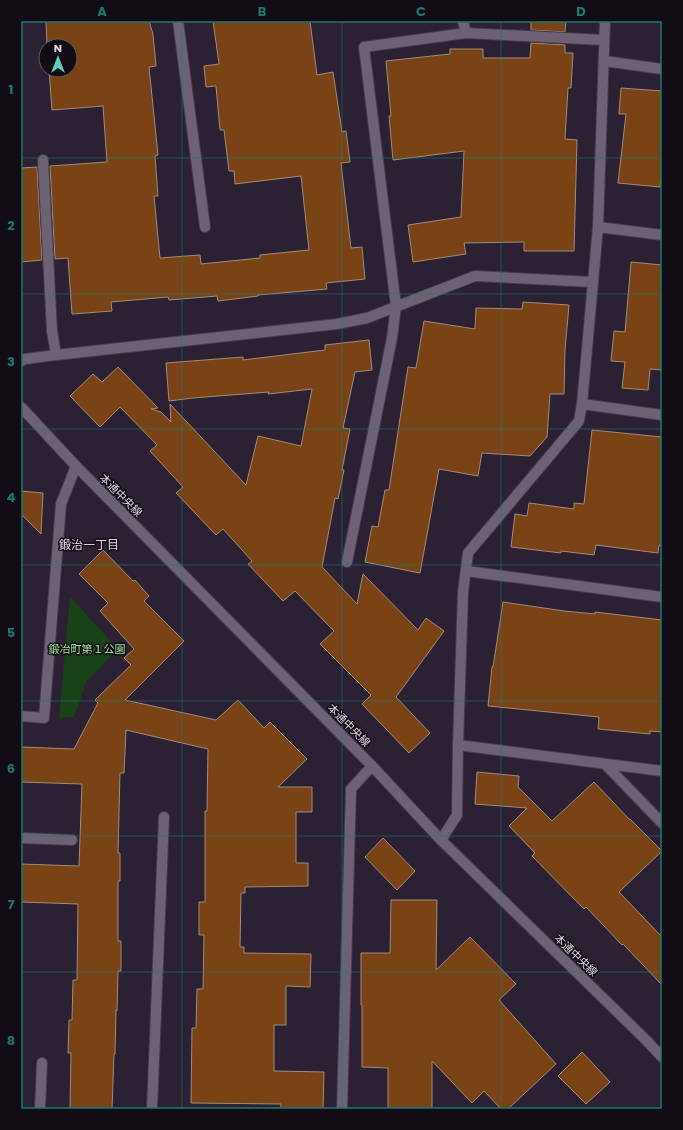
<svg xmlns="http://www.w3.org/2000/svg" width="683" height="1130" font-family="Poppins,'Noto Sans JP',sans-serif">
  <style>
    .green { fill: #194218 }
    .building { fill: #794315; stroke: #a28c7d }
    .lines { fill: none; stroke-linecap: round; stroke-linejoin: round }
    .minor-casing { stroke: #443c4a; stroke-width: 12 }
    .tertiary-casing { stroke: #443c4a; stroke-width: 12 }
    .minor { stroke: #6d6175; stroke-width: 10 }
    .tertiary { stroke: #6d6175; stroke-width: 10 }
    .grid { fill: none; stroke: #197b74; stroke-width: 1; stroke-opacity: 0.55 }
    .labels { text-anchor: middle; stroke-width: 3; stroke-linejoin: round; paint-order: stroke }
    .street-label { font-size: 11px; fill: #dcd6e1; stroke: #120d15 }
    .park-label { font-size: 11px; fill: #9fe69a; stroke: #120d15 }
    .neighbourhood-label { font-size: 12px; fill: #dcd6e1; stroke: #120d15 }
    .neatline { fill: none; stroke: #197b74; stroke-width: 1.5 }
    .grid-label { font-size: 13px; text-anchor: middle; font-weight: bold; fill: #197b74 }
  </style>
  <rect width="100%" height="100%" fill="#2c2133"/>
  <path class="green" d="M 70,597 L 118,649 L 86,682 L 74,717 L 59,718 Z"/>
  <path class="building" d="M 46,21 L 149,21 L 153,34 L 156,66 L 149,67 L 158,155 L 155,156 L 158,196 L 154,196 L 160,258 L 200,255 L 201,264 L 260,258 L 260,255 L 309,250 L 301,176 L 235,184 L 234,171 L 229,171 L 224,130 L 220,130 L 216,86 L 206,87 L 204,66 L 219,64 L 213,21 L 310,21 L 317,75 L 333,72 L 342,132 L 346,131 L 350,162 L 341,163 L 351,248 L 362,247 L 365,279 L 326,283 L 327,289 L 258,295 L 258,296 L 218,301 L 217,296 L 169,300 L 168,297 L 111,302 L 112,311 L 72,314 L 68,258 L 55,259 L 50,166 L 107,162 L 103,106 L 52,110 L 49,70 L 70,70 L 70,46 L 47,46 Z
    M 531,21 L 566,21 L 565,32 L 531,30 Z
    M 531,43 L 565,45 L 565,53 L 573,53 L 571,88 L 568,88 L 565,139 L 577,140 L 574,251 L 524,251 L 524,242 L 464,243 L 466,254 L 413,262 L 408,225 L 461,217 L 464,151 L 393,160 L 389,116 L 391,116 L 386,61 L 450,54 L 450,49 L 483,49 L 483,58 L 530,58 Z
    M 621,88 L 662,91 L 662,166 L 660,187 L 618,183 L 626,114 L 619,114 Z
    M 37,167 L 42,260 L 21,262 L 21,168 Z
    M 631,262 L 662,265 L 662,370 L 650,369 L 648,390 L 622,388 L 625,362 L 611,361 L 614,331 L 625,332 Z
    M 523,302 L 569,305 L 565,350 L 564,394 L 550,394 L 547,437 L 530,456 L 482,453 L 478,476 L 439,469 L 420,573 L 365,562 L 372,526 L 378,527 L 385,490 L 389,490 L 408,367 L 416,368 L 424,321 L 475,329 L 476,308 L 522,309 Z
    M 369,340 L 372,370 L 355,372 L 343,428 L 350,429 L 342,470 L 344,470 L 338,499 L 335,498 L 322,567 L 357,604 L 363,574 L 418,630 L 426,618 L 444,631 L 396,697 L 430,733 L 409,753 L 362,704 L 371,695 L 320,644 L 334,631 L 295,591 L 283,601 L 248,564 L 252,561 L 223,529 L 216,535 L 176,493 L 183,487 L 150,451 L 157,445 L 120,407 L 100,427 L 70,396 L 93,374 L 102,382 L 118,367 L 158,408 L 151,409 L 161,412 L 171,422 L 170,404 L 246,485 L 258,436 L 301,446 L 312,389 L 268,394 L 269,392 L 193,398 L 169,401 L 166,363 L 243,357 L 243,360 L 325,350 L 325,345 Z
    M 592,430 L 662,437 L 662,546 L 659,545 L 658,553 L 596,545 L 594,555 L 561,551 L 561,553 L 511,547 L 515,514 L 527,516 L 529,503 L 574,509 L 574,503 L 584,504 Z
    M 21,491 L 43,493 L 41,534 L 21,514 Z
    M 103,550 L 133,581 L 135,580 L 149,596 L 144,601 L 184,641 L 125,700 L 216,720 L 238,700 L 264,728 L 270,722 L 307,759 L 278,787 L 312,787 L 312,812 L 296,812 L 296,863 L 308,863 L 308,886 L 245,887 L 245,893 L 241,893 L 240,947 L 244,947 L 244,953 L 311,954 L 310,987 L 286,986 L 286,1025 L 274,1025 L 274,1071 L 324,1072 L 323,1109 L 281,1109 L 281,1104 L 191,1103 L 192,1028 L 196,1028 L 197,989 L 203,989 L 204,935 L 199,935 L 199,902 L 205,902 L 205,811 L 207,811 L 208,749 L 126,730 L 124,773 L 120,773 L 118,853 L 120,853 L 120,881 L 118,881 L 118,941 L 121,941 L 121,971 L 118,971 L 117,1011 L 116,1010 L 115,1054 L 114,1054 L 112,1109 L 70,1109 L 71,1053 L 68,1053 L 69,1020 L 72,1020 L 73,980 L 77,980 L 78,904 L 21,902 L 21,864 L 79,866 L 82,784 L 21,782 L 21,747 L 74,749 L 98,703 L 95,700 L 131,665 L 124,658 L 134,649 L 100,611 L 108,603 L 79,574 Z
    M 503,602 L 564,611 L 595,614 L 595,612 L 662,620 L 662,732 L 650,731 L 650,734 L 598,729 L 599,717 L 488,706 L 492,667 L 493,667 Z
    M 477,772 L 519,776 L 518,787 L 552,821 L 594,782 L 629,819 L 630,819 L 662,851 L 619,892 L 662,937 L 662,985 L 623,944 L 622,945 L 586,907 L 584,909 L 532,856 L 535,853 L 509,826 L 527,808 L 475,804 Z
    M 383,838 L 415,871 L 397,890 L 365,857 Z
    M 391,900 L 437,900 L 436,970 L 470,937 L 516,984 L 499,1000 L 556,1064 L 508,1109 L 501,1109 L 484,1091 L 472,1103 L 432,1061 L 432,1109 L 388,1109 L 388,1068 L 362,1067 L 362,1005 L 361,1005 L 361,953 L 390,953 Z
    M 582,1052 L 610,1082 L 586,1104 L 558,1076 Z"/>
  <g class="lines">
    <defs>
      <path id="minor" d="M 178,21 L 205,227
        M 463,21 L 466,33
        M 604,61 L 662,69
        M 43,160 L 52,331 L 56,355
        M 598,227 L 662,235
        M 21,361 L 25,359 L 56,355 L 337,324 L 367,318 L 475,276 L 593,282
        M 582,404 L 662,415
        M 347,562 L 392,338 L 396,306 L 364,47 L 466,33 L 604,40
        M 466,571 L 662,597
        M 21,716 L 44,718 L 61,504 L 76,466
        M 458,745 L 662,771
        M 605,764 L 662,823
        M 21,838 L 72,840
        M 441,840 L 457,815 L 458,745 L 463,592 L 468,553 L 579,421 L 582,404 L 598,227 L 605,21
        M 40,1109 L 42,1063
        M 152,1109 L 164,817
        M 342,1109 L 351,789 L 372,766"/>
      <path id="tertiary" d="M 21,407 L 76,466 L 372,766 L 441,840 L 646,1040 L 662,1057"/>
    </defs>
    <use href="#minor" class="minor-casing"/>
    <use href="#tertiary" class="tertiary-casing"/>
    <use href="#minor" class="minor"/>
    <use href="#tertiary" class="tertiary"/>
  </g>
  <path class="grid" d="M 182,21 L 182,1109M 342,21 L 342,1109M 501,21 L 501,1109M 21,158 L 662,158M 21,294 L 662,294M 21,429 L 662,429M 21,565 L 662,565M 21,701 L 662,701M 21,836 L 662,836M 21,972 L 662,972"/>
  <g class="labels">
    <g class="street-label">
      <text transform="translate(121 495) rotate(45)" y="4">本通中央線</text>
      <text transform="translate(349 725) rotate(45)" y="4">本通中央線</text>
      <text transform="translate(576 955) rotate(44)" y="4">本通中央線</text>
    </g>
    <g class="park-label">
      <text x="87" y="653">鍛冶町第１公園</text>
    </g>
    <g class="neighbourhood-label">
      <text x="89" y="549">鍛治一丁目</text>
    </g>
  </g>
  <rect width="683" height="1130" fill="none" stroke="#120d15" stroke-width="44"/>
  <g transform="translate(58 58)"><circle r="19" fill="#120d15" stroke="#635d67"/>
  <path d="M0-3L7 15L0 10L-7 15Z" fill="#5bcebb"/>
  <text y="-6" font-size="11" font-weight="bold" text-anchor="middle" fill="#dcd6e1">N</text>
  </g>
  <rect x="22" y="22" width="639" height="1086" class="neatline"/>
  <g class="grid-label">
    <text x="102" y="16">A</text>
    <text x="262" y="16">B</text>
    <text x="421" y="16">C</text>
    <text x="581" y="16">D</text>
    <text x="11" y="94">1</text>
    <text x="11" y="230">2</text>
    <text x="11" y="366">3</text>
    <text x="11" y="502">4</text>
    <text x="11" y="637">5</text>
    <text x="11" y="773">6</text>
    <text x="11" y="909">7</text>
    <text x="11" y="1045">8</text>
  </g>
</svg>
